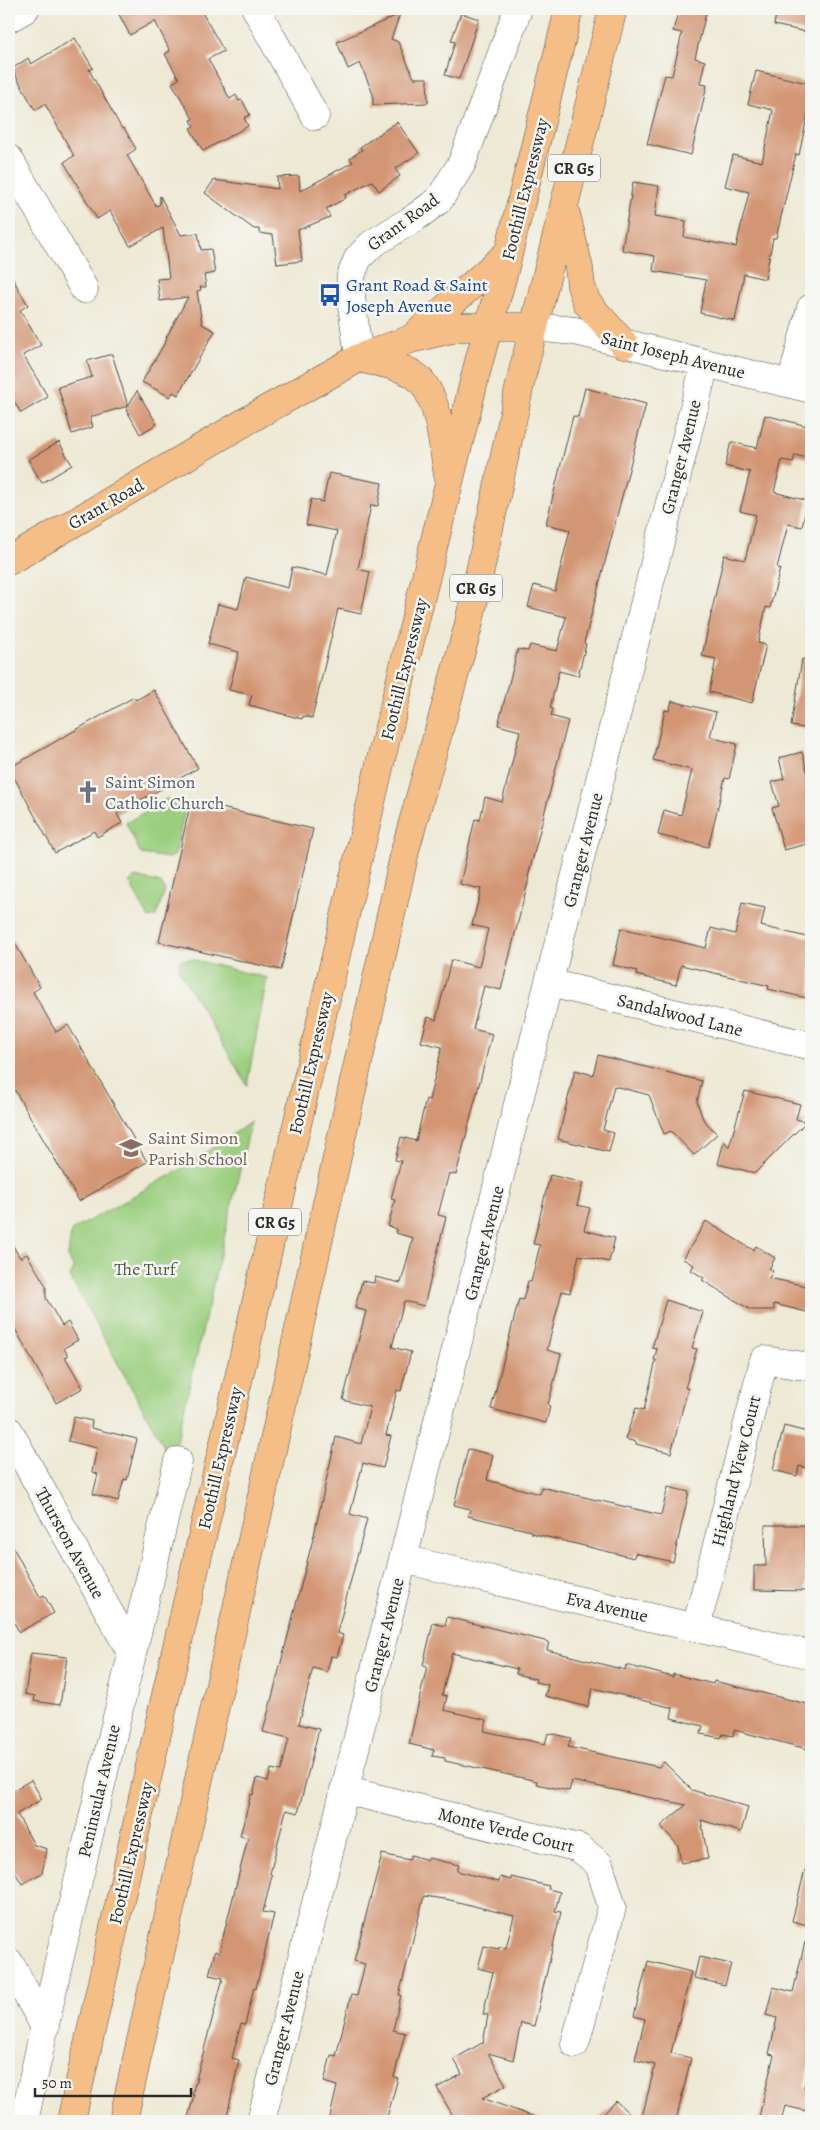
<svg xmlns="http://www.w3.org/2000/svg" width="820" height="2130" font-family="Alegreya,serif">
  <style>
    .green { fill: #9bcf7f; stroke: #637d55 }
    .building { fill: #d39675 }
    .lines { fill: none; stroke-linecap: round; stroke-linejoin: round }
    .minor-casing { stroke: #484844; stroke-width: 29 }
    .major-casing { stroke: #484844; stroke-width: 29 }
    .highway-casing { stroke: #484844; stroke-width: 29 }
    .minor { stroke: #fff; stroke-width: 28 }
    .major { stroke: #f6be87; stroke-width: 28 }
    .highway { stroke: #f6be87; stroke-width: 28 }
    .labels { text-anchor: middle; stroke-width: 5; stroke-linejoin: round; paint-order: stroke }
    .shield { fill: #f6f6f2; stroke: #686867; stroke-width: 1 }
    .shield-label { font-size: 16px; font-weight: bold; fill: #2b2b2b }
    .street-label { font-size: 18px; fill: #2b2b2b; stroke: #f6f6f2 }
    .transit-label { font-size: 18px; fill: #164399; stroke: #f6f6f2; text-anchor: start }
    .worship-label { font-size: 18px; fill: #5b616d; stroke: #f6f6f2; text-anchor: start }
    .education-label { font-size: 18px; fill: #785e54; stroke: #f6f6f2; text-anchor: start }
    .park-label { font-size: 18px; fill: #4d5c44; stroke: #f6f6f2 }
  </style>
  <rect width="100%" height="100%" fill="#f6f6f2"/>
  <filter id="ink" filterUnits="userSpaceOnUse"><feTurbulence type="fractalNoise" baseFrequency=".02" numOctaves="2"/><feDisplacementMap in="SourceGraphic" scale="10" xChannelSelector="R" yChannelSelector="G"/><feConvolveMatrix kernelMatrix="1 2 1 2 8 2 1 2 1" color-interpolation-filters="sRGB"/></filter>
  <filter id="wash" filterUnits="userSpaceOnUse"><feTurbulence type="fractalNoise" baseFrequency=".0096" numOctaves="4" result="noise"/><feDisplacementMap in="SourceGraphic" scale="20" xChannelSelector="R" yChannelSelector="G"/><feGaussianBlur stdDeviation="1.12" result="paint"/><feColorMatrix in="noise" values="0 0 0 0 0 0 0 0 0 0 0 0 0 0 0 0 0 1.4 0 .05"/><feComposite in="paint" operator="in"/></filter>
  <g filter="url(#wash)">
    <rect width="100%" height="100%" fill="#ede9d4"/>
    <path class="green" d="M 166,799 L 186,804 L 175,855 L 169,858 L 141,854 L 126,823 Z
      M 135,877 L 161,883 L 165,890 L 156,916 L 149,918 L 129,882 Z
      M 191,959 L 267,978 L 247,1085 L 179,970 L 180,960 Z
      M 251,1122 L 172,1461 L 70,1277 L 74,1269 L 68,1257 L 71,1231 L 181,1169 Z"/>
    <g id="blocks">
      <path class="building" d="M 116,9 L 200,9 L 224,51 L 208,59 L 230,99 L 236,95 L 239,101 L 242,100 L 250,115 L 244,118 L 248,126 L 203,151 L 190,128 L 194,126 L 191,120 L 193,119 L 172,83 L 179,79 L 165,54 L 170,51 L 155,21 L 130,35 Z
        M 679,9 L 707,9 L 695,58 L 705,61 L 700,84 L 707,85 L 691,155 L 647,144 L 665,75 L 672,76 L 682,33 L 673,31 Z
        M 777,9 L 811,9 L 811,33 L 774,25 Z
        M 461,13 L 479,19 L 459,79 L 445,75 L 455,42 L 451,41 Z
        M 400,14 L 391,39 L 398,42 L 414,78 L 427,78 L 428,103 L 373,105 L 373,94 L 360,63 L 348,69 L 337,42 Z
        M 75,38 L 93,68 L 89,70 L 122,129 L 124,128 L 136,149 L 127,155 L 156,206 L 160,204 L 160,196 L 181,235 L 198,233 L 201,250 L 211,249 L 215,273 L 204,275 L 206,287 L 200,287 L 201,290 L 197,291 L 202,324 L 215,331 L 178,395 L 173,392 L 170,397 L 142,382 L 167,339 L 166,338 L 188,297 L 160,301 L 157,279 L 169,278 L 163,228 L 130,246 L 110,211 L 97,219 L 64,162 L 74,156 L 45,104 L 35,110 L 12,69 L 28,58 L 31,64 Z
        M 756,71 L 811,84 L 811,109 L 809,108 L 799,155 L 796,154 L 776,238 L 773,238 L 765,279 L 744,274 L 735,321 L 700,313 L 706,280 L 653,271 L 655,256 L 622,250 L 633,182 L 659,186 L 655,216 L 686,221 L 684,237 L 736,247 L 749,192 L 725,186 L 733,155 L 762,162 L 773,110 L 748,104 Z
        M 397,122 L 419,153 L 395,169 L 400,176 L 379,191 L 372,181 L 345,195 L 346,198 L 326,209 L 330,217 L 298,230 L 302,261 L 277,264 L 273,235 L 259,233 L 259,229 L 254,229 L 205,193 L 214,180 L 278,189 L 277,177 L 299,176 L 300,191 L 353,162 L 350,158 L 362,150 L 360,147 Z
        M 9,273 L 28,305 L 20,310 L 41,345 L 23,355 L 48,397 L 21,413 L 9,393 Z
        M 112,354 L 128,406 L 90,417 L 93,427 L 72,434 L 58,387 L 92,377 L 87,361 Z
        M 585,388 L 646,404 L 584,643 L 586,644 L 578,676 L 559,671 L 550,708 L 553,709 L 551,716 L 568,721 L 528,877 L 529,878 L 501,990 L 484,986 L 473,1029 L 492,1034 L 456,1175 L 449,1173 L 438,1215 L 446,1217 L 424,1306 L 404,1301 L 392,1347 L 411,1352 L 401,1391 L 397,1390 L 386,1435 L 391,1436 L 383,1468 L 363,1463 L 350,1514 L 367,1519 L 337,1633 L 343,1635 L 337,1657 L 331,1656 L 327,1672 L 313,1668 L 299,1724 L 319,1729 L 298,1813 L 286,1810 L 270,1874 L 272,1875 L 263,1912 L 274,1914 L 256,1988 L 254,1987 L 245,2025 L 241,2024 L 232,2058 L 239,2060 L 226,2121 L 187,2121 L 194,2095 L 192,2095 L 223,1978 L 209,1975 L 215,1951 L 219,1953 L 248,1838 L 240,1836 L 251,1794 L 253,1795 L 257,1778 L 268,1781 L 271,1769 L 281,1771 L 289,1738 L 263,1732 L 314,1535 L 336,1437 L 361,1444 L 370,1407 L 343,1400 L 366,1311 L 355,1308 L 362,1281 L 374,1283 L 375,1277 L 401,1283 L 413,1238 L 396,1233 L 397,1229 L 388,1226 L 395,1200 L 391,1199 L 401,1161 L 395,1160 L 401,1137 L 416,1141 L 426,1099 L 429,1100 L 442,1047 L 421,1042 L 428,1017 L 436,1020 L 451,960 L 479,967 L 488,929 L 472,925 L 481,889 L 460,884 L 475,819 L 480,820 L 485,797 L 502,802 L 520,731 L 498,725 L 518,649 L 528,651 L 530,645 L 557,651 L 566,617 L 528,607 L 534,585 L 555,591 L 570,530 L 546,524 L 573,416 L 578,417 Z
        M 137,391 L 157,424 L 140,434 L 126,409 Z
        M 765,415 L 811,427 L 811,442 L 807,458 L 795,455 L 793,462 L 782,460 L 774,492 L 808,501 L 802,527 L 788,524 L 777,568 L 780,569 L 770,608 L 766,607 L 758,643 L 766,645 L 752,703 L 709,692 L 716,659 L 702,656 L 724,555 L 745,560 L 756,515 L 740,511 L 750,472 L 725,466 L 731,442 L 757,448 Z
        M 59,442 L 72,465 L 42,483 L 28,460 Z
        M 329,473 L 382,483 L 378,506 L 371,505 L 358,569 L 370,572 L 361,614 L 338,609 L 312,718 L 303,716 L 302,719 L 249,705 L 252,695 L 229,690 L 239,652 L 208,644 L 218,604 L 238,609 L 246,577 L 288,588 L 292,567 L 327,575 L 337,531 L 306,525 L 311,499 L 323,502 Z
        M 802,659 L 811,660 L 811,729 L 791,726 Z
        M 154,690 L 198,768 L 117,814 L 122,823 L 97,837 L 94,831 L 55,853 L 9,768 L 134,697 L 136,700 Z
        M 672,701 L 716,712 L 710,737 L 737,744 L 729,779 L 725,778 L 708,847 L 658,835 L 664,810 L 681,815 L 692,770 L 653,760 L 665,710 L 669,711 Z
        M 802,752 L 811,786 L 811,843 L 784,850 L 772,808 L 779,806 L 772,782 L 784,779 L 779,758 Z
        M 191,801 L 313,829 L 281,970 L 159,942 Z
        M 742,903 L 765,908 L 761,926 L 811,938 L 811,999 L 768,989 L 769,986 L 681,965 L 676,985 L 636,975 L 637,971 L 613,965 L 621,928 L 706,948 L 711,928 L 735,934 Z
        M 9,933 L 40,987 L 33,992 L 56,1032 L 68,1025 L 147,1162 L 79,1201 L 14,1089 L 9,1092 Z
        M 598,1055 L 702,1081 L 697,1102 L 703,1119 L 717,1134 L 694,1155 L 671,1131 L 664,1134 L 649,1095 L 614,1086 L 603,1130 L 614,1133 L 609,1152 L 558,1139 L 575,1070 L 593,1075 Z
        M 745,1091 L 800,1104 L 796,1119 L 806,1122 L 755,1173 L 718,1164 L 724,1141 L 729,1147 Z
        M 550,1175 L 583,1183 L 577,1205 L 590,1208 L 584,1230 L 615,1238 L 609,1262 L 579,1255 L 570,1293 L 562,1291 L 547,1350 L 561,1354 L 548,1405 L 550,1406 L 546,1423 L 491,1409 L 519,1299 L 523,1300 L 528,1281 L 531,1282 L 540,1245 L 533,1244 Z
        M 706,1221 L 753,1250 L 756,1246 L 775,1258 L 769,1269 L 773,1271 L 769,1278 L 811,1287 L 811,1313 L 774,1304 L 774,1310 L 751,1310 L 702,1280 L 704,1278 L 691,1270 L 694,1265 L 683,1259 Z
        M 9,1239 L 20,1258 L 27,1254 L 46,1286 L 46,1298 L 62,1326 L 68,1322 L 78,1340 L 64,1348 L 68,1356 L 65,1357 L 83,1388 L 56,1403 L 9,1318 Z
        M 666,1300 L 703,1312 L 692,1348 L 697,1349 L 685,1388 L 688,1388 L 671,1453 L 636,1444 L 636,1442 L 625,1439 L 636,1408 L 644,1410 L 656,1360 L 654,1360 L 657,1349 L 652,1348 Z
        M 74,1417 L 92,1421 L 91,1428 L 137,1439 L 127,1480 L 124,1479 L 118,1501 L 93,1494 L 98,1474 L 92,1472 L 97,1448 L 68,1441 Z
        M 784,1426 L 811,1433 L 811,1469 L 799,1466 L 797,1476 L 773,1470 Z
        M 468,1449 L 493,1455 L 487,1480 L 540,1494 L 541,1487 L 661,1515 L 668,1487 L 689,1492 L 673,1562 L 635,1553 L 634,1558 L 531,1533 L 531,1531 L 468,1516 L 470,1509 L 454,1505 Z
        M 765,1525 L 806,1525 L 806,1591 L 754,1590 L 754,1566 L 766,1566 Z
        M 9,1540 L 40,1597 L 44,1595 L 54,1613 L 19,1632 L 9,1613 Z
        M 447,1617 L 549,1642 L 547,1650 L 625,1670 L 626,1665 L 673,1677 L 673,1674 L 713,1684 L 714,1681 L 811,1705 L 811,1750 L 734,1730 L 733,1736 L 723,1734 L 721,1738 L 701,1734 L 703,1726 L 671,1718 L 673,1708 L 593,1688 L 588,1707 L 545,1696 L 548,1685 L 535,1682 L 536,1679 L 516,1674 L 517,1669 L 452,1653 L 442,1695 L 447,1696 L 444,1710 L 487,1720 L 484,1731 L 545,1744 L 548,1733 L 571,1738 L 568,1747 L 659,1767 L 664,1762 L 692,1790 L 748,1807 L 741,1832 L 701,1820 L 708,1859 L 681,1863 L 678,1846 L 661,1826 L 686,1805 L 572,1781 L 569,1791 L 536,1784 L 537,1781 L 445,1761 L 445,1758 L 432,1756 L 434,1750 L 409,1744 L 427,1666 L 423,1665 L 433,1623 L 445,1626 Z
        M 31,1653 L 67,1657 L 60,1705 L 34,1701 L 35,1696 L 25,1694 Z
        M 31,1780 L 42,1799 L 17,1814 L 34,1845 L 47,1849 L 42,1873 L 22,1884 L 9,1862 L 9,1793 Z
        M 382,1854 L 409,1860 L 411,1855 L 428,1860 L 428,1858 L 459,1865 L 457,1871 L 499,1882 L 500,1877 L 511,1880 L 511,1877 L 549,1886 L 548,1889 L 560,1892 L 555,1911 L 561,1912 L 534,2026 L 521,2023 L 513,2060 L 488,2053 L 506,2085 L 482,2098 L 540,2119 L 539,2121 L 456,2121 L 437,2088 L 462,2074 L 454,2059 L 482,2043 L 483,2044 L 488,2015 L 483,2014 L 493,1972 L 478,1968 L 484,1946 L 499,1949 L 499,1947 L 506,1948 L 514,1916 L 450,1900 L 424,1896 L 399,1995 L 401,1995 L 393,2030 L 405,2033 L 394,2077 L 398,2078 L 386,2121 L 347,2121 L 330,2117 L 337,2086 L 324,2082 L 331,2055 L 336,2056 L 351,1995 L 357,1996 L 365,1964 L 354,1961 Z
        M 805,1870 L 811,1871 L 811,1926 L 792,1921 Z
        M 805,1942 L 811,1943 L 811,2056 L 804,2087 L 811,2089 L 811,2112 L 785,2106 L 781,2121 L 758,2121 L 774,2055 L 769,2054 L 777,2018 L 766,2015 L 773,1987 L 793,1992 Z
        M 699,1957 L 731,1964 L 725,1985 L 694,1978 Z
        M 648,1961 L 691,1972 L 671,2053 L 691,2058 L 676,2121 L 641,2121 L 655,2065 L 635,2060 L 645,2019 L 634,2016 Z
        M 616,2101 L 637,2121 L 597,2121 Z"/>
    </g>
  </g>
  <g filter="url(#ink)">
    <use href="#blocks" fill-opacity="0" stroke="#484844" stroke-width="1"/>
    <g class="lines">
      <defs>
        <path id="minor" d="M 256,9 L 315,116
          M 9,18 L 25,9
          M 9,159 L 84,289
          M 534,327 L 575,331 L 811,389
          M 359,358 L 351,297 L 351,276 L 358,258 L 372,244 L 416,217 L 439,200 L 462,163 L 518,9
          M 791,384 L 811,308
          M 549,983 L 811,1046
          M 9,1431 L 132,1654
          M 403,1559 L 811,1655
          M 696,1628 L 764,1360 L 811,1367
          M 344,1790 L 579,1848 L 599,1864 L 612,1907 L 575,2044
          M 9,1962 L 45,2027
          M 24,2121 L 58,1965 L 178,1461
          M 261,2121 L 705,364"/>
        <path id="major" d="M 9,561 L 262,412 L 359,358 L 411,339 L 461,327 L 534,327"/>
        <path id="highway" d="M 565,210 L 579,268 L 581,286 L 587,303 L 624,344
          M 411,339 L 509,252
          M 359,358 C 377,363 402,365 417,377 C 439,395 443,448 448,475
          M 71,2121 L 161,1716 L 382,755 L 479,361 L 504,271 L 569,9
          M 123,2121 L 406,847 L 468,627 L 522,375 L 613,9"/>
      </defs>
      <use href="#minor" class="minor-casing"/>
      <use href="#major" class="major-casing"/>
      <use href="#highway" class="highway-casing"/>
      <use href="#minor" class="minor"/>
      <use href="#major" class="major"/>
      <use href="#highway" class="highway"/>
    </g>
  </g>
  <defs>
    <symbol id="bus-bare" viewBox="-9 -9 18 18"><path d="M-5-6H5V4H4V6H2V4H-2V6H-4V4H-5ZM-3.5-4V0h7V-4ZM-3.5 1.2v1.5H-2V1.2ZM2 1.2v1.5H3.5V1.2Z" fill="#1a4fb4" stroke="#f6f6f2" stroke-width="2.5" paint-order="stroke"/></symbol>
    <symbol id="church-bare" viewBox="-9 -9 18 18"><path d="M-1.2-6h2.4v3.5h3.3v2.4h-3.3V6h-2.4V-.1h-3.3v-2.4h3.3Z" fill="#6b7280" stroke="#f6f6f2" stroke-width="2.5" paint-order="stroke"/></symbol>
    <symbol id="school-bare" viewBox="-9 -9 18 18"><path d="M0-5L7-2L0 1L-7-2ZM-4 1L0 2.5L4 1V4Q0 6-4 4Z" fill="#8d6e63" stroke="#f6f6f2" stroke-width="2.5" paint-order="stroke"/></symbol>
  </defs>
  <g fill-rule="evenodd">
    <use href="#bus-bare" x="314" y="279" width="32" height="32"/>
    <use href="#church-bare" x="72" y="776" width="32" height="32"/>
    <use href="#school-bare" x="115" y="1132" width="32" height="32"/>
  </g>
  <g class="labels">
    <g class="shield">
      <rect x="548" y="154.5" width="52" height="27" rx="4"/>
      <rect x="450" y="574.5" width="52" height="27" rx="4"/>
      <rect x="249" y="1208.5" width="52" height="27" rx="4"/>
    </g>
    <g class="shield-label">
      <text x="574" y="174">CR G5</text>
      <text x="476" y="594">CR G5</text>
      <text x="275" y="1228">CR G5</text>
    </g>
    <g class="street-label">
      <text transform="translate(525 189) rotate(-76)" y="6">Foothill Expressway</text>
      <text transform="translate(403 222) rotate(-36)" y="6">Grant Road</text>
      <text transform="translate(673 355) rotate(14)" y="6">Saint Joseph Avenue</text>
      <text transform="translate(681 457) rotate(-76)" y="6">Granger Avenue</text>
      <text transform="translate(106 504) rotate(-30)" y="6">Grant Road</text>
      <text transform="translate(404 669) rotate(-76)" y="6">Foothill Expressway</text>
      <text transform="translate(583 850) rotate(-76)" y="6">Granger Avenue</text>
      <text transform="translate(680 1015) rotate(14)" y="6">Sandalwood Lane</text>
      <text transform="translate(311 1063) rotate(-77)" y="6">Foothill Expressway</text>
      <text transform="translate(484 1243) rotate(-76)" y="6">Granger Avenue</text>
      <text transform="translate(220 1458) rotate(-77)" y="6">Foothill Expressway</text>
      <text transform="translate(736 1471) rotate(-76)" y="6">Highland View Court</text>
      <text transform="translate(70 1543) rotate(61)" y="6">Thurston Avenue</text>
      <text transform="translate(607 1607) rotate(13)" y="6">Eva Avenue</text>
      <text transform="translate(384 1635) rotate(-76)" y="6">Granger Avenue</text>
      <text transform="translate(99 1791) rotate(-77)" y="6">Peninsular Avenue</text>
      <text transform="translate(506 1830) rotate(14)" y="6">Monte Verde Court</text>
      <text transform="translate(131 1853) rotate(-77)" y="6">Foothill Expressway</text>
      <text transform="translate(284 2028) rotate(-76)" y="6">Granger Avenue</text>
    </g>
    <g class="transit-label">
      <text x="346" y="291">Grant Road &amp; Saint<tspan x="346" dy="21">Joseph Avenue</tspan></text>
    </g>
    <g class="worship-label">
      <text x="105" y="788">Saint Simon<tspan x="105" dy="21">Catholic Church</tspan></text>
    </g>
    <g class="education-label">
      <text x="148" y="1144">Saint Simon<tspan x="148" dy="21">Parish School</tspan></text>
    </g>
    <g class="park-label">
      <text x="145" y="1275">The Turf</text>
    </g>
  </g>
  <rect width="820" height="2130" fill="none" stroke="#f6f6f2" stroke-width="30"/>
  <path d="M35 2088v8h156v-8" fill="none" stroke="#2b2b2b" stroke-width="2.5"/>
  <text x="42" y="2088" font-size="15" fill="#2b2b2b" stroke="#f6f6f2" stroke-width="4" paint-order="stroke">50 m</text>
</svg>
